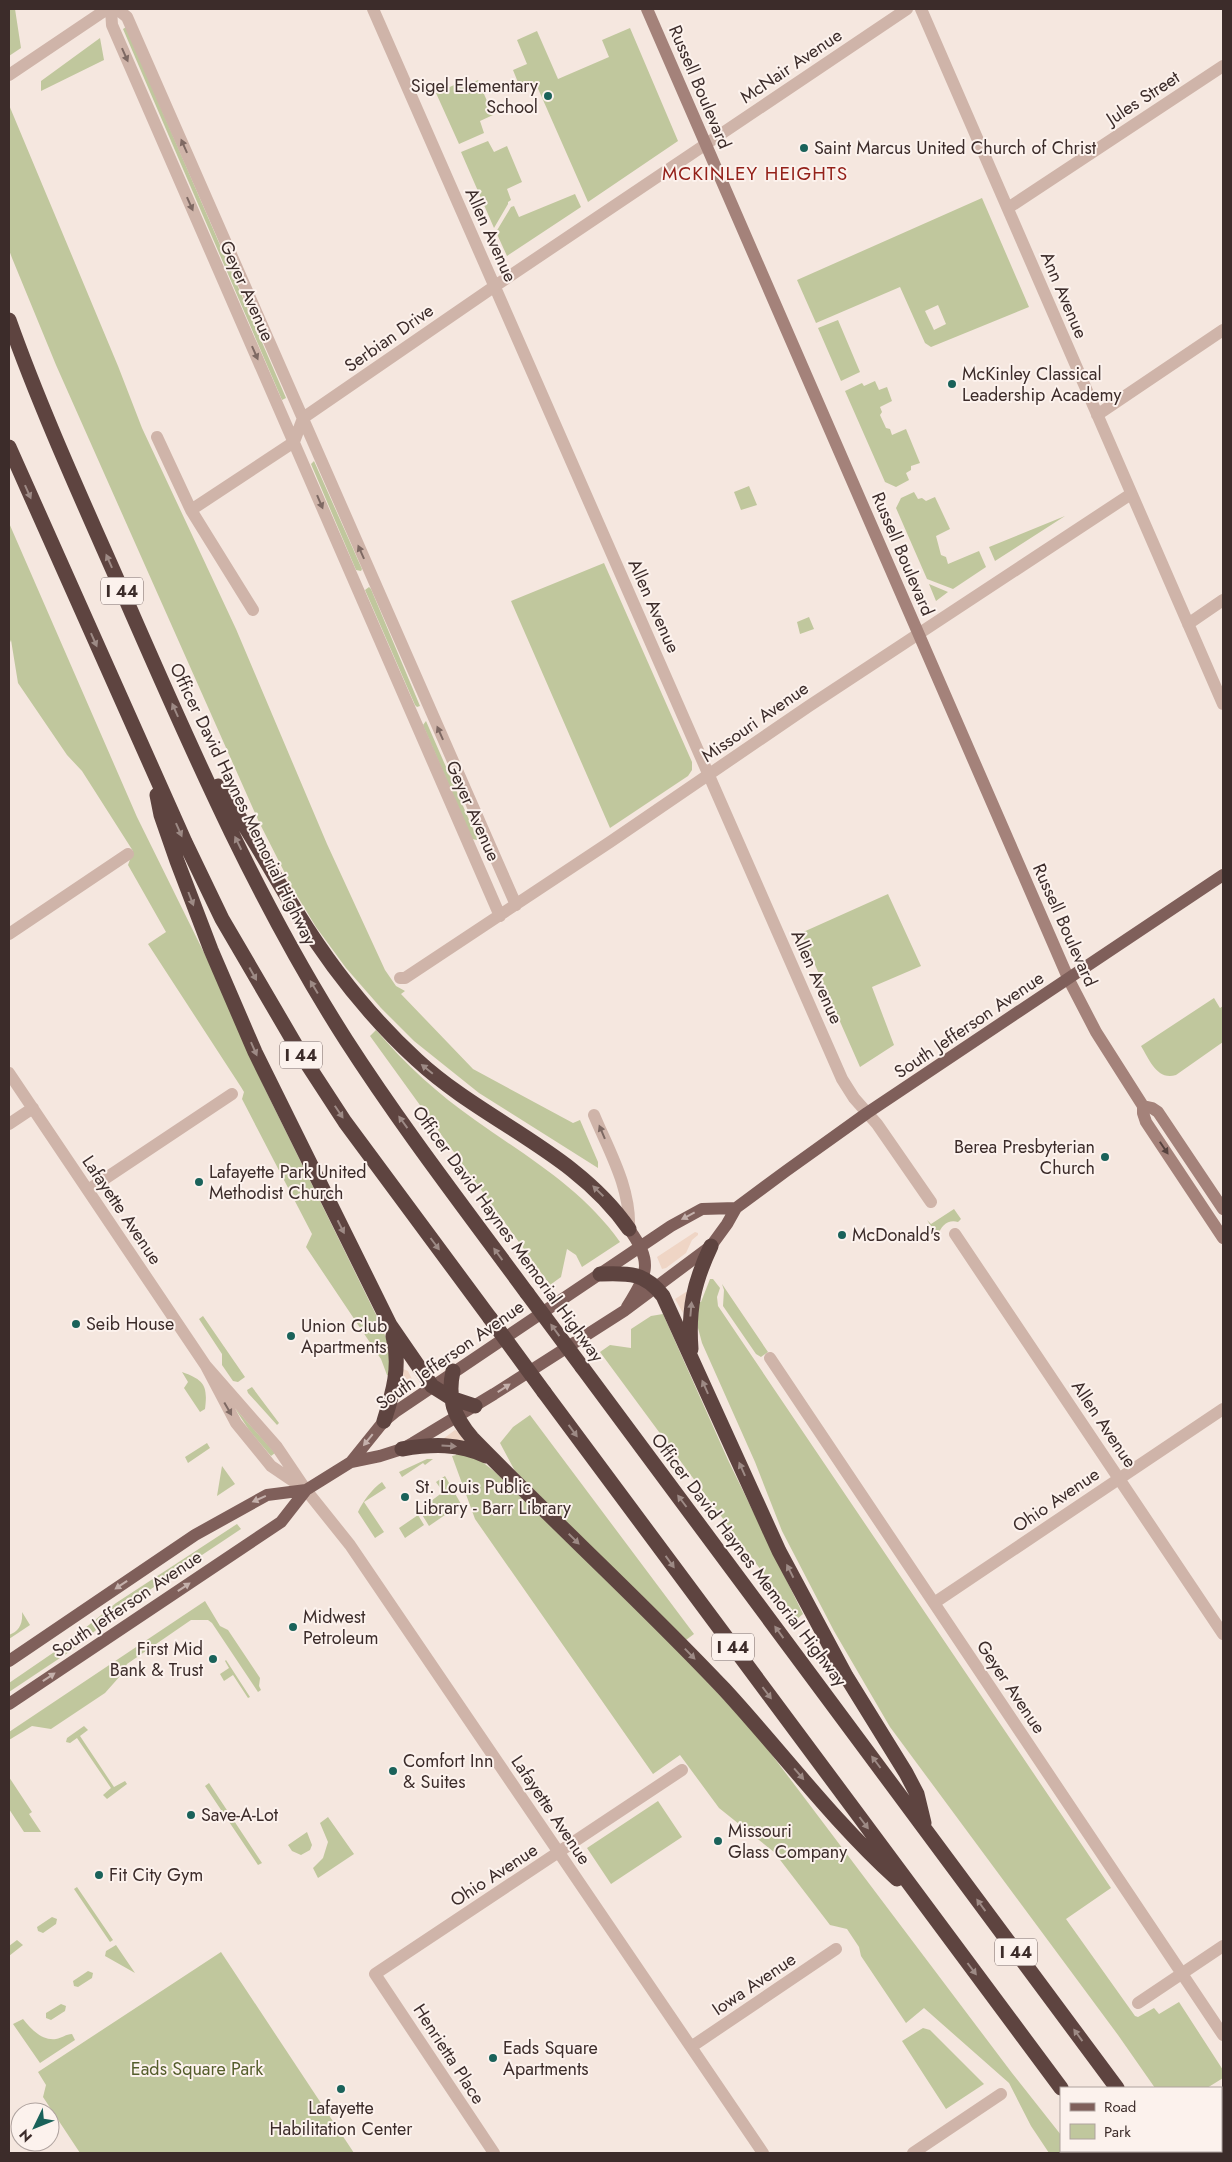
<svg xmlns="http://www.w3.org/2000/svg" width="1232" height="2162" font-family="Jost,sans-serif">
  <style>
    .green { fill: #c0c79d; fill-rule: evenodd }
    .plaza { fill: #efd5c5 }
    .lines { fill: none; stroke-linecap: round; stroke-linejoin: round }
    .minor { stroke: #cfb4a9; stroke-width: 12 }
    .secondary { stroke: #a4827a; stroke-width: 12 }
    .primary { stroke: #7f5f5a; stroke-width: 12 }
    .motorway { stroke: #5e4440; stroke-width: 15 }
    .motorway-bridge { stroke: #5e4440; stroke-width: 15 }
    .oneway { fill: #7e6963 }
    .oneway2 { fill: #9d8a85 }
    .oneway3 { fill: #56423e }
    .oneway4 { fill: #c4b0ab }
    .poi-dot { fill: #1a625a; stroke: #fcf2ed; stroke-width: 2 }
    .labels { text-anchor: middle; stroke-width: 4; stroke-linejoin: round; paint-order: stroke }
    .shield { fill: #fcf2ed; stroke: #766764; stroke-width: 1 }
    .shield-label { font-size: 16px; font-weight: bold; fill: #3c2c2a }
    .street-label { font-size: 18px; fill: #3c2c2a; stroke: #fcf2ed }
    .poi-label { font-size: 18px; fill: #3c2c2a; stroke: #fcf2ed; text-anchor: start }
    .park-label { font-size: 18px; fill: #545d2b; stroke: #fcf2ed }
    .neighbourhood-label { font-size: 19px; letter-spacing: 1px; fill: #94211a; stroke: #fcf2ed }
  </style>
  <rect width="100%" height="100%" fill="#f5e7df"/>
  <path class="green" d="M 9,9 L 15,9 L 21,48 L 9,56 Z
    M 126,27 L 286,398 L 282,400 L 123,29 Z
    M 630,28 L 678,141 L 588,202 L 536,84 L 521,90 L 513,70 L 527,64 L 517,40 L 537,31 L 558,79 L 609,57 L 602,40 Z
    M 100,38 L 104,60 L 41,91 L 41,81 Z
    M 478,80 L 493,115 L 480,121 L 484,133 L 459,144 L 436,93 L 461,82 L 463,87 Z
    M 9,105 L 118,366 L 142,428 L 236,629 L 327,844 L 385,970 L 396,986 L 405,991 L 401,994 L 473,1069 L 573,1123 L 580,1120 L 598,1162 L 598,1168 L 479,1093 L 414,1041 L 381,1008 L 346,968 L 316,927 L 293,889 L 259,822 L 56,365 L 12,258 L 9,250 Z
    M 488,141 L 494,152 L 507,146 L 522,182 L 507,189 L 511,200 L 508,202 L 508,204 L 494,228 L 461,152 Z
    M 575,194 L 581,207 L 507,256 L 496,232 L 511,207 L 514,206 L 519,217 Z
    M 982,198 L 1029,307 L 931,347 L 925,343 L 900,287 L 816,323 L 797,280 ZM 938,305 L 946,324 L 934,330 L 925,311 Z
    M 838,320 L 860,372 L 841,381 L 818,328 Z
    M 875,381 L 879,390 L 887,387 L 892,401 L 880,407 L 882,412 L 880,415 L 886,428 L 890,429 L 892,435 L 906,429 L 920,463 L 911,466 L 911,470 L 906,473 L 909,480 L 896,487 L 885,482 L 845,391 L 862,383 L 864,386 Z
    M 314,461 L 362,569 L 361,571 L 356,570 L 311,464 Z
    M 749,486 L 757,505 L 741,510 L 734,492 Z
    M 914,492 L 918,499 L 922,498 L 926,501 L 935,497 L 950,529 L 936,536 L 941,555 L 946,557 L 948,564 L 979,551 L 986,567 L 953,589 L 927,579 L 896,508 L 901,498 Z
    M 1065,516 L 995,561 L 989,547 Z
    M 9,523 L 137,817 L 213,971 L 265,1089 L 382,1327 L 389,1347 L 390,1376 L 387,1375 L 381,1359 L 306,1247 L 312,1234 L 242,1099 L 244,1092 L 241,1087 L 148,944 L 166,932 L 128,865 L 133,851 L 82,771 L 67,755 L 18,683 L 11,640 L 9,645 Z
    M 604,563 L 692,762 L 692,770 L 688,776 L 610,828 L 511,601 Z
    M 929,584 L 948,592 L 936,601 Z
    M 369,587 L 371,589 L 420,706 L 417,707 L 415,705 L 365,590 Z
    M 809,617 L 814,629 L 800,634 L 797,622 Z
    M 426,721 L 477,838 L 477,840 L 472,839 L 423,725 Z
    M 888,894 L 921,966 L 872,987 L 894,1045 L 860,1067 L 801,933 Z
    M 1214,998 L 1220,1008 L 1223,1006 L 1223,1042 L 1176,1075 C 1157,1081 1149,1059 1141,1046 Z
    M 376,1030 C 406,1065 438,1094 475,1120 C 527,1157 582,1188 620,1242 L 582,1267 L 576,1255 L 567,1249 L 561,1277 L 550,1285 L 370,1036 Z
    M 954,1209 L 961,1219 L 958,1222 C 948,1219 941,1226 938,1235 L 936,1234 L 927,1220 L 931,1224 Z
    M 710,1279 L 713,1279 L 720,1288 L 717,1297 L 718,1306 L 1111,1888 L 1066,1919 L 1135,2016 L 1138,2017 L 1154,2008 L 1159,2014 L 1179,2002 L 1223,2070 L 1223,2078 L 1207,2088 L 1155,2088 L 1118,2035 L 890,1727 L 834,1631 L 782,1531 L 755,1462 L 702,1343 L 698,1328 L 697,1302 L 701,1302 Z
    M 722,1284 L 768,1352 L 761,1357 L 756,1354 L 723,1306 L 724,1290 Z
    M 663,1314 L 728,1460 L 803,1614 L 797,1619 L 600,1352 L 610,1345 L 631,1348 L 631,1329 L 651,1316 Z
    M 203,1316 L 245,1377 L 238,1382 L 233,1381 L 222,1365 L 222,1354 L 199,1319 Z
    M 182,1372 C 204,1380 208,1385 205,1409 L 200,1412 L 184,1388 L 188,1382 Z
    M 252,1387 L 279,1423 L 277,1425 L 248,1393 L 247,1390 Z
    M 234,1407 L 275,1453 L 271,1456 L 249,1430 Z
    M 530,1415 L 694,1634 L 686,1640 L 515,1471 L 500,1443 L 513,1427 Z
    M 207,1443 L 210,1448 L 188,1463 L 185,1457 Z
    M 457,1452 L 481,1461 L 494,1471 L 678,1650 L 760,1739 L 1012,2073 L 1061,2135 L 1061,2151 L 1073,2151 L 1075,2153 L 1049,2153 L 1031,2126 L 1009,2083 L 924,2008 L 906,2023 L 861,1956 L 859,1947 L 847,1929 L 830,1925 L 774,1852 L 719,1808 L 680,1755 L 653,1774 L 475,1519 L 452,1456 L 456,1455 Z
    M 427,1459 L 433,1459 L 425,1465 L 423,1463 L 402,1477 L 399,1472 Z
    M 222,1466 L 235,1484 L 217,1496 Z
    M 445,1476 L 461,1504 L 429,1526 L 421,1513 L 433,1505 L 431,1501 L 443,1492 L 436,1482 Z
    M 382,1482 L 386,1488 L 364,1502 L 384,1532 L 375,1538 L 358,1512 C 363,1501 372,1489 382,1482 Z
    M 418,1515 L 424,1525 L 405,1538 L 399,1528 Z
    M 237,1524 L 241,1529 L 124,1607 L 72,1650 L 9,1692 L 9,1683 L 63,1646 L 116,1603 Z
    M 205,1601 L 220,1626 L 228,1630 L 260,1678 L 259,1686 L 261,1690 L 258,1692 L 212,1623 L 208,1620 L 191,1620 L 127,1664 L 121,1675 L 105,1693 L 51,1729 L 32,1726 L 9,1740 L 9,1732 Z
    M 22,1612 L 30,1625 L 9,1639 L 9,1635 C 19,1631 23,1624 22,1612 Z
    M 226,1660 L 250,1697 L 248,1698 L 233,1675 L 224,1681 L 220,1674 L 229,1668 L 225,1661 Z
    M 84,1726 L 88,1730 L 80,1736 L 114,1787 L 125,1781 L 127,1784 L 107,1799 L 103,1795 L 111,1788 L 77,1738 L 70,1743 L 66,1742 L 67,1738 Z
    M 9,1777 L 32,1812 L 29,1814 L 41,1832 L 24,1832 L 9,1809 Z
    M 209,1783 L 262,1863 L 258,1865 L 205,1786 Z
    M 658,1801 L 682,1837 L 611,1884 L 587,1848 Z
    M 328,1817 L 354,1854 L 318,1878 L 313,1868 L 323,1858 L 328,1842 L 320,1823 Z
    M 307,1832 L 312,1845 L 310,1850 L 301,1855 L 292,1851 L 288,1845 Z
    M 77,1887 L 113,1940 L 110,1942 L 74,1889 Z
    M 52,1917 L 57,1919 L 56,1924 L 43,1933 L 38,1931 L 37,1927 Z
    M 17,1940 L 23,1945 L 9,1956 L 9,1946 Z
    M 116,1945 L 135,1973 L 105,1956 L 106,1951 Z
    M 221,1952 L 354,2153 L 80,2153 L 43,2097 L 46,2085 L 38,2072 Z
    M 88,1971 L 93,1973 L 92,1978 L 78,1987 L 74,1986 L 73,1981 Z
    M 61,2004 L 66,2006 L 65,2011 L 51,2020 L 46,2018 L 46,2013 Z
    M 23,2019 C 31,2029 42,2041 56,2039 C 62,2038 66,2034 72,2034 L 75,2040 L 40,2063 L 13,2024 Z
    M 923,2028 L 930,2030 L 984,2084 L 946,2109 L 902,2041 Z
    M 1223,2087 L 1223,2153 L 1198,2153 L 1196,2151 L 1221,2151 L 1221,2088 Z"/>
  <path class="plaza" d="M 695,1232 L 698,1233 L 698,1235 L 692,1240 L 686,1253 L 666,1268 L 662,1269 L 657,1257 Z
    M 686,1292 L 687,1292 L 683,1313 L 675,1299 Z
    M 403,1369 L 408,1371 L 414,1383 L 400,1393 Z
    M 455,1430 L 457,1431 L 465,1442 L 443,1439 Z"/>
  <g class="lines">
    <path class="minor" d="M 111,9 L 112,25 L 500,916
      M 117,9 L 127,17 L 516,905
      M 373,9 L 842,1079 L 854,1098 L 877,1124 L 931,1202
      M 921,9 L 1223,704
      M 9,75 L 107,9
      M 1008,208 L 1223,66
      M 1097,415 L 1223,330
      M 157,437 L 191,510 L 253,610
      M 191,510 L 294,442 L 303,418 L 495,286 L 907,9
      M 1188,624 L 1223,600
      M 9,934 L 128,854
      M 400,978 L 405,978 L 610,842 L 809,706 L 1131,494
      M 9,1073 L 206,1366 L 236,1423 L 271,1466 L 302,1487
      M 594,1115 C 609,1151 631,1188 629,1229
      M 9,1124 L 33,1108
      M 88,1190 L 232,1094
      M 955,1234 L 1223,1634
      M 770,1358 L 1223,2035
      M 206,1366 L 277,1447 L 306,1490 L 350,1545 L 763,2153
      M 934,1603 L 1223,1409
      M 1138,2003 L 1223,1946
      M 691,2047 L 836,1949
      M 494,2153 L 375,1974 L 682,1770
      M 913,2153 L 1001,2094"/>
    <path class="secondary" d="M 647,9 L 1069,980 L 1096,1032 L 1143,1106 L 1143,1113 L 1146,1122 L 1223,1238
      M 1143,1106 L 1152,1108 L 1158,1112 L 1223,1209"/>
    <path class="primary" d="M 627,1307 C 648,1273 653,1262 629,1229
      M 351,1462 L 384,1421 L 395,1412 L 671,1226 L 702,1209 L 736,1208
      M 9,1661 L 195,1535 L 267,1495 L 306,1490
      M 9,1704 L 281,1522 L 306,1490 L 351,1462 L 380,1456 L 402,1449 L 413,1443 L 494,1394 L 624,1311 L 711,1246 L 727,1224 L 736,1208 L 786,1171 L 867,1113 L 1223,875"/>
    <path class="motorway" d="M 9,320 C 45,421 91,519 134,618 C 197,762 261,907 346,1040 C 402,1127 466,1210 527,1293
      M 9,447 L 185,842 L 222,919 L 302,1056 L 345,1122 L 490,1318
      M 218,786 C 248,826 271,872 298,914 C 331,967 371,1018 417,1060 C 484,1122 576,1152 629,1229
      M 157,795 L 161,815 L 177,861 L 211,950 L 255,1052 L 390,1325 L 432,1386 L 451,1398 L 475,1406
      M 600,1274 C 628,1273 645,1272 663,1296 L 779,1551 L 846,1676 L 906,1773 L 917,1794 L 924,1823
      M 691,1349 C 688,1309 694,1282 711,1246
      M 582,1367 L 1117,2088
      M 453,1371 C 447,1398 454,1417 472,1438 C 555,1523 643,1603 724,1689 C 782,1752 833,1821 897,1879
      M 544,1392 L 1061,2088
      M 384,1421 C 393,1393 401,1366 393,1336
      M 402,1449 C 432,1444 459,1443 486,1456
      M 1107,2151 L 1109,2153
      M 1163,2151 L 1165,2153"/>
    <path class="motorway-bridge" d="M 527,1293 L 582,1367
      M 490,1318 L 544,1392"/>
  </g>
  <defs><path id="oneway-solid" d="M-6-.8H1V-3.2L6.5 0L1 3.2V.8H-6Z" transform="scale(1.25)"/></defs>
  <g class="oneway">
    <use href="#oneway-solid" transform="translate(125 55) rotate(66)"/>
    <use href="#oneway-solid" transform="translate(184 146) rotate(-114)"/>
    <use href="#oneway-solid" transform="translate(190 204) rotate(66)"/>
    <use href="#oneway-solid" transform="translate(255 353) rotate(66)"/>
    <use href="#oneway-solid" transform="translate(320 502) rotate(67)"/>
    <use href="#oneway-solid" transform="translate(361 552) rotate(-114)"/>
    <use href="#oneway-solid" transform="translate(440 733) rotate(-114)"/>
    <use href="#oneway-solid" transform="translate(602 1132) rotate(-113)"/>
    <use href="#oneway-solid" transform="translate(228 1409) rotate(60)"/>
  </g>
  <g class="oneway2">
    <use href="#oneway-solid" transform="translate(28 492) rotate(66)"/>
    <use href="#oneway-solid" transform="translate(109 561) rotate(-114)"/>
    <use href="#oneway-solid" transform="translate(94 640) rotate(66)"/>
    <use href="#oneway-solid" transform="translate(175 710) rotate(-114)"/>
    <use href="#oneway-solid" transform="translate(179 830) rotate(66)"/>
    <use href="#oneway-solid" transform="translate(238 843) rotate(-116)"/>
    <use href="#oneway-solid" transform="translate(191 899) rotate(69)"/>
    <use href="#oneway-solid" transform="translate(253 974) rotate(61)"/>
    <use href="#oneway-solid" transform="translate(314 987) rotate(-121)"/>
    <use href="#oneway-solid" transform="translate(254 1049) rotate(66)"/>
    <use href="#oneway-solid" transform="translate(427 1069) rotate(-141)"/>
    <use href="#oneway-solid" transform="translate(339 1112) rotate(56)"/>
    <use href="#oneway-solid" transform="translate(403 1122) rotate(-126)"/>
    <use href="#oneway-solid" transform="translate(598 1191) rotate(-136)"/>
    <use href="#oneway-solid" transform="translate(341 1227) rotate(63)"/>
    <use href="#oneway-solid" transform="translate(435 1244) rotate(53)"/>
    <use href="#oneway-solid" transform="translate(498 1254) rotate(-126)"/>
    <use href="#oneway-solid" transform="translate(691 1309) rotate(-85)"/>
    <use href="#oneway-solid" transform="translate(555 1330) rotate(-126)"/>
    <use href="#oneway-solid" transform="translate(705 1387) rotate(-114)"/>
    <use href="#oneway-solid" transform="translate(573 1431) rotate(54)"/>
    <use href="#oneway-solid" transform="translate(449 1446) rotate(4)"/>
    <use href="#oneway-solid" transform="translate(742 1469) rotate(-114)"/>
    <use href="#oneway-solid" transform="translate(682 1501) rotate(-127)"/>
    <use href="#oneway-solid" transform="translate(574 1539) rotate(45)"/>
    <use href="#oneway-solid" transform="translate(670 1562) rotate(54)"/>
    <use href="#oneway-solid" transform="translate(790 1571) rotate(-117)"/>
    <use href="#oneway-solid" transform="translate(779 1632) rotate(-126)"/>
    <use href="#oneway-solid" transform="translate(690 1654) rotate(46)"/>
    <use href="#oneway-solid" transform="translate(767 1693) rotate(53)"/>
    <use href="#oneway-solid" transform="translate(876 1762) rotate(-127)"/>
    <use href="#oneway-solid" transform="translate(799 1774) rotate(49)"/>
    <use href="#oneway-solid" transform="translate(864 1823) rotate(53)"/>
    <use href="#oneway-solid" transform="translate(981 1905) rotate(-126)"/>
    <use href="#oneway-solid" transform="translate(972 1969) rotate(53)"/>
    <use href="#oneway-solid" transform="translate(1078 2035) rotate(-126)"/>
  </g>
  <use class="oneway3" href="#oneway-solid" transform="translate(1164 1148) rotate(56)"/>
  <g class="oneway4">
    <use href="#oneway-solid" transform="translate(688 1216) rotate(152)"/>
    <use href="#oneway-solid" transform="translate(504 1388) rotate(-33)"/>
    <use href="#oneway-solid" transform="translate(368 1440) rotate(129)"/>
    <use href="#oneway-solid" transform="translate(259 1499) rotate(156)"/>
    <use href="#oneway-solid" transform="translate(121 1585) rotate(146)"/>
    <use href="#oneway-solid" transform="translate(184 1587) rotate(-34)"/>
    <use href="#oneway-solid" transform="translate(49 1677) rotate(-34)"/>
  </g>
  <g class="poi-dot">
    <circle cx="548" cy="96" r="5"/>
    <circle cx="804" cy="148" r="5"/>
    <circle cx="952" cy="384" r="5"/>
    <circle cx="1105" cy="1157" r="5"/>
    <circle cx="199" cy="1182" r="5"/>
    <circle cx="842" cy="1235" r="5"/>
    <circle cx="76" cy="1324" r="5"/>
    <circle cx="291" cy="1336" r="5"/>
    <circle cx="405" cy="1497" r="5"/>
    <circle cx="293" cy="1627" r="5"/>
    <circle cx="213" cy="1659" r="5"/>
    <circle cx="393" cy="1771" r="5"/>
    <circle cx="191" cy="1815" r="5"/>
    <circle cx="718" cy="1841" r="5"/>
    <circle cx="99" cy="1875" r="5"/>
    <circle cx="493" cy="2058" r="5"/>
    <circle cx="341" cy="2089" r="5"/>
  </g>
  <g class="labels">
    <g class="shield">
      <rect x="101" y="577.5" width="42" height="27" rx="4"/>
      <rect x="280" y="1041.5" width="42" height="27" rx="4"/>
      <rect x="712" y="1633.5" width="42" height="27" rx="4"/>
      <rect x="995" y="1938.5" width="42" height="27" rx="4"/>
    </g>
    <g class="shield-label">
      <text x="122" y="597">I 44</text>
      <text x="301" y="1061">I 44</text>
      <text x="733" y="1653">I 44</text>
      <text x="1016" y="1958">I 44</text>
    </g>
    <g class="street-label">
      <text transform="translate(791 66) rotate(-34)" y="6">McNair Avenue</text>
      <text transform="translate(700 87) rotate(67)" y="6">Russell Boulevard</text>
      <text transform="translate(1143 98) rotate(-33)" y="6">Jules Street</text>
      <text transform="translate(491 235) rotate(66)" y="6">Allen Avenue</text>
      <text transform="translate(247 291) rotate(66)" y="6">Geyer Avenue</text>
      <text transform="translate(1064 295) rotate(67)" y="6">Ann Avenue</text>
      <text transform="translate(389 338) rotate(-35)" y="6">Serbian Drive</text>
      <text transform="translate(903 554) rotate(67)" y="6">Russell Boulevard</text>
      <text transform="translate(654 606) rotate(66)" y="6">Allen Avenue</text>
      <text transform="translate(755 722) rotate(-35)" y="6">Missouri Avenue</text>
      <text transform="translate(243 804) rotate(64)" y="6">Officer David Haynes Memorial Highway</text>
      <text transform="translate(473 811) rotate(66)" y="6">Geyer Avenue</text>
      <text transform="translate(1065 925) rotate(66)" y="6">Russell Boulevard</text>
      <text transform="translate(817 977) rotate(66)" y="6">Allen Avenue</text>
      <text transform="translate(969 1025) rotate(-34)" y="6">South Jefferson Avenue</text>
      <text transform="translate(122 1210) rotate(56)" y="6">Lafayette Avenue</text>
      <text transform="translate(508 1234) rotate(54)" y="6">Officer David Haynes Memorial Highway</text>
      <text transform="translate(450 1355) rotate(-35)" y="6">South Jefferson Avenue</text>
      <text transform="translate(1104 1424) rotate(56)" y="6">Allen Avenue</text>
      <text transform="translate(1056 1500) rotate(-34)" y="6">Ohio Avenue</text>
      <text transform="translate(749 1560) rotate(53)" y="6">Officer David Haynes Memorial Highway</text>
      <text transform="translate(127 1604) rotate(-34)" y="6">South Jefferson Avenue</text>
      <text transform="translate(1011 1687) rotate(56)" y="6">Geyer Avenue</text>
      <text transform="translate(551 1810) rotate(56)" y="6">Lafayette Avenue</text>
      <text transform="translate(494 1875) rotate(-33)" y="6">Ohio Avenue</text>
      <text transform="translate(754 1984) rotate(-34)" y="6">Iowa Avenue</text>
      <text transform="translate(449 2054) rotate(57)" y="6">Henrietta Place</text>
    </g>
    <g class="poi-label">
      <text x="538" y="92" text-anchor="end">Sigel Elementary<tspan x="538" dy="21">School</tspan></text>
      <text x="814" y="154">Saint Marcus United Church of Christ</text>
      <text x="962" y="380">McKinley Classical<tspan x="962" dy="21">Leadership Academy</tspan></text>
      <text x="1095" y="1153" text-anchor="end">Berea Presbyterian<tspan x="1095" dy="21">Church</tspan></text>
      <text x="209" y="1178">Lafayette Park United<tspan x="209" dy="21">Methodist Church</tspan></text>
      <text x="852" y="1241">McDonald's</text>
      <text x="86" y="1330">Seib House</text>
      <text x="301" y="1332">Union Club<tspan x="301" dy="21">Apartments</tspan></text>
      <text x="415" y="1493">St. Louis Public<tspan x="415" dy="21">Library - Barr Library</tspan></text>
      <text x="303" y="1623">Midwest<tspan x="303" dy="21">Petroleum</tspan></text>
      <text x="203" y="1655" text-anchor="end">First Mid<tspan x="203" dy="21">Bank &amp; Trust</tspan></text>
      <text x="403" y="1767">Comfort Inn<tspan x="403" dy="21">&amp; Suites</tspan></text>
      <text x="201" y="1821">Save-A-Lot</text>
      <text x="728" y="1837">Missouri<tspan x="728" dy="21">Glass Company</tspan></text>
      <text x="109" y="1881">Fit City Gym</text>
      <text x="503" y="2054">Eads Square<tspan x="503" dy="21">Apartments</tspan></text>
      <text x="341" y="2114" text-anchor="middle">Lafayette<tspan x="341" dy="21">Habilitation Center</tspan></text>
    </g>
    <g class="park-label">
      <text x="197" y="2075">Eads Square Park</text>
    </g>
    <g class="neighbourhood-label">
      <text x="755" y="180">MCKINLEY HEIGHTS</text>
    </g>
  </g>
  <rect width="1232" height="2162" fill="none" stroke="#3c2c2a" stroke-width="20"/>
  <rect x="1060" y="2087" width="162" height="65" fill="#fcf2ed" stroke="#afa39f"/>
  <rect x="1070" y="2103" width="25" height="8" fill="#7f5f5a" stroke="#afa39f"/>
  <text x="1104" y="2112" font-size="15" fill="#3c2c2a">Road</text>
  <rect x="1070" y="2124" width="25" height="15" fill="#c0c79d" stroke="#afa39f"/>
  <text x="1104" y="2137" font-size="15" fill="#3c2c2a">Park</text>
  <g transform="translate(35 2127) rotate(227)"><circle r="24" fill="#fcf2ed" stroke="#afa39f"/>
  <path d="M0-4L9 19L0 12L-9 19Z" fill="#1a625a"/>
  <text y="-8" font-size="14" font-weight="bold" text-anchor="middle" fill="#3c2c2a">N</text>
  </g>
</svg>
